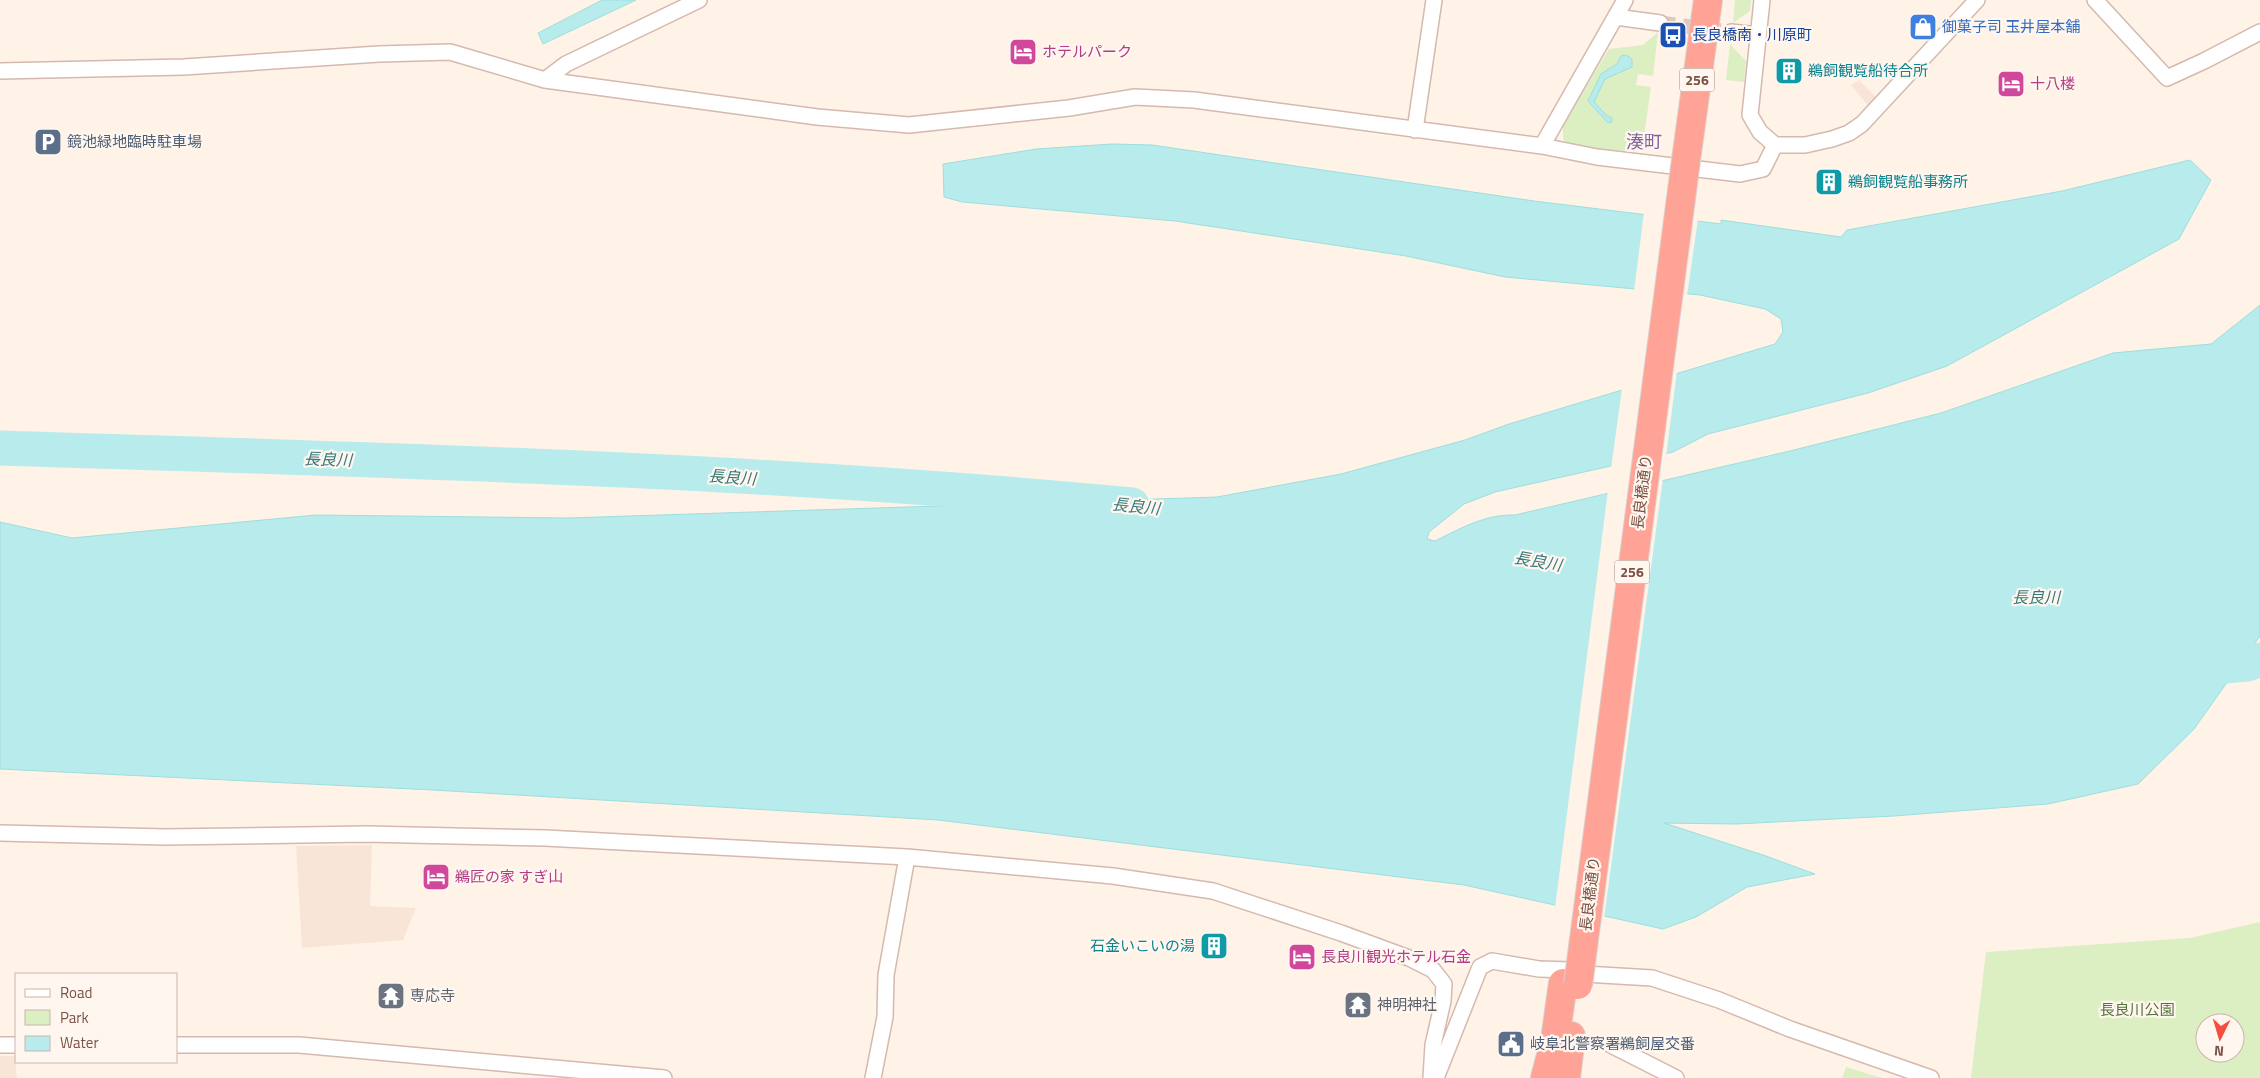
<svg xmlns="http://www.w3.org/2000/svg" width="2260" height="1078" font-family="'Titillium Web','Noto Sans JP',sans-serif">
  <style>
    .residential { fill: #f9e5d7 }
    .green { fill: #dbefc3; fill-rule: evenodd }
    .water { fill: #b8ebeb; stroke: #9ddede }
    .pier { fill: #fff2e7 }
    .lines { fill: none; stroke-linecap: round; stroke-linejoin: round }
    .river { stroke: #b8ebeb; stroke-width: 35 }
    .street-tunnel { stroke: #decabf; stroke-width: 15; stroke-dasharray: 15 8; stroke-linecap: butt }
    .street-casing { stroke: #d5b9ae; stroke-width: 18 }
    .highway-casing { stroke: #dacfcb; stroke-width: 30 }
    .street { stroke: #fff; stroke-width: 15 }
    .highway { stroke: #ffa397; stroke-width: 28 }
    .highway-bridge-casing { stroke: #dacfcb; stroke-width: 30; stroke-linecap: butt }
    .highway-bridge { stroke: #ffa397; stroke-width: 28 }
    .labels { text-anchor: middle; stroke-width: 4.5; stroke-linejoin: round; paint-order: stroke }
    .shield { fill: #fff7ef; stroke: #a38479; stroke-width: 1 }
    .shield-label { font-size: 14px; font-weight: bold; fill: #7c5247 }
    .shop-label { font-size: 15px; fill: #366cbe; stroke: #fff7ef; text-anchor: start }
    .transit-label { font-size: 15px; fill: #164399; stroke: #fff7ef; text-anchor: start }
    .hotel-label { font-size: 15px; fill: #b23c85; stroke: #fff7ef; text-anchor: start }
    .culture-label { font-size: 15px; fill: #0d838f; stroke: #fff7ef; text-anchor: start }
    .service-label { font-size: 15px; fill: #4e5e75; stroke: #fff7ef; text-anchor: start }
    .street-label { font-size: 15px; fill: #7c5247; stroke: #fff7ef }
    .worship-label { font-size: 15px; fill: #5b616d; stroke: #fff7ef; text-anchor: start }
    .park-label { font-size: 15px; fill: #547739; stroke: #fff7ef }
    .water-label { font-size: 16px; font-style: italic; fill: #367a7b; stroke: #fff7ef }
    .quarter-label { font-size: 18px; fill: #82639f; stroke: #fff7ef }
  </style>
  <rect width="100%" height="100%" fill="#fff2e7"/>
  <path class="residential" d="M 1859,80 L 1878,99 L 1870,108 L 1851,85 Z
    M 372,845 L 370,906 L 416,908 L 403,940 L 302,948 L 296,846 Z
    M 0,1056 L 15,1056 L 17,1078 L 0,1078 Z"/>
  <path class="green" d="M 1735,0 L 1751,0 L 1750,11 L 1733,23 Z
    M 1658,32 L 1653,76 L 1638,74 L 1636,85 L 1651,87 L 1644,136 L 1628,134 L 1625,151 L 1576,147 L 1568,144 L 1563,139 L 1563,124 L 1609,49 L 1643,45 Z
    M 1730,44 L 1746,61 L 1744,82 L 1726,80 Z
    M 2260,922 L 2260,1078 L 1971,1078 L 1986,952 L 2190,938 ZM 2205,1023 L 2235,1023 L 2235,1053 L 2205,1053 Z
    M 1846,1067 L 1882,1078 L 1842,1078 Z"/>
  <path class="water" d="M 602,0 L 636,0 L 543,44 L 538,33 Z
    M 1626,55 L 1632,59 L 1632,67 L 1605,79 L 1594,102 L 1607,116 L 1612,118 L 1612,122 L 1608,123 L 1588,101 L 1601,74 L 1617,64 L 1621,56 Z
    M 1112,144 L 1152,145 L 1534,201 L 1721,224 L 1721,220 L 1841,237 L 1847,230 L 2062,191 L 2190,160 L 2211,180 L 2179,239 L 1947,366 L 1868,393 L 1708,434 L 1673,452 L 1495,492 L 1464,504 L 1429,532 L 1427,539 L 1435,541 C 1461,528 1486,514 1515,515 L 1790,451 L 1941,413 L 2113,353 L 2211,344 L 2260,305 L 2260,636 L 2194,729 L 2138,784 L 2048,804 L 1894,816 L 1736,824 L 1664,823 L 1766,856 L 1815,874 L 1747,887 L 1696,917 L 1663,929 L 1464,885 L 938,820 L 433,790 L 0,769 L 0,522 L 72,538 L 316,515 L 567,518 L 1217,497 L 1341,474 L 1465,440 L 1509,424 L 1775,344 L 1783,332 L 1781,319 L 1765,309 L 1700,295 L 1505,277 L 1406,256 L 1175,221 L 962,202 L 944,197 L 943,164 L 1036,149 Z"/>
  <path class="pier" d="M 1644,212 L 1698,219 L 1687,296 L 1634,291 Z
    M 1677,371 L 1666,457 L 1611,469 L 1622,388 Z
    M 1663,478 L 1604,919 L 1555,908 L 1608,490 Z"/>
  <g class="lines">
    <path class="river" d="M 0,448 C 378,460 756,469 1132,505
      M 2193,669 L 2247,664 L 2260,660"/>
    <path class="street-tunnel" d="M 1660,23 L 1731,32"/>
    <defs>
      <path id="street" d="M 1762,0 L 1750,115 L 1760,132 L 1775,145 L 1805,145 L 1832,139 L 1849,133 L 1862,124 L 1977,0
        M 2095,0 L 2167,78 L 2204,61 L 2260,32
        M 1616,17 L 1660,23
        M 1731,32 L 1758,35
        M 0,71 L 184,67 L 379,54 L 450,52 L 545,80 L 817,117 L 909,125 L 1069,108 L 1135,97 L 1194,100 L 1542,146 L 1597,157 L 1740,174 L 1763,169 L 1775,145
        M 545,80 L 566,64 L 699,0
        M 1415,130 L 1434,0
        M 1542,146 L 1625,0
        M 0,833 L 165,837 L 366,834 L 545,838 L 907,857 L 1113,876 L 1213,891 L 1341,933 L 1409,958 L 1433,970 L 1444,984 L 1443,1001 L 1433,1045 L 1431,1078
        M 0,1045 L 16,1045
        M 176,1045 L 299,1045 L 664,1078
        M 1611,1045 L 1676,1078
        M 873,1078 L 885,1017 L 886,975 L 907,857
        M 1436,1078 L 1480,967 L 1492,961 L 1539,969 L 1570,970 L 1585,974 L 1652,978 L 1719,1000 L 1790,1029 L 1931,1078"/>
      <path id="highway" d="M 1686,160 L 1708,0
        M 1545,1078 L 1555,1040 L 1563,983
        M 1566,1078 L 1571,1036"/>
    </defs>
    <use href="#street" class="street-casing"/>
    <use href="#highway" class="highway-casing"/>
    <use href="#street" class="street"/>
    <use href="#highway" class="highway"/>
    <defs>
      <path id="highway-bridge" d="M 1578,985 L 1686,160"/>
    </defs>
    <use href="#highway-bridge" class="highway-bridge-casing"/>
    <use href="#highway-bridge" class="highway-bridge"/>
  </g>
  <defs>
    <symbol id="shop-square" viewBox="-11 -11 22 22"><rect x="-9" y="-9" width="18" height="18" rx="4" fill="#3f7fe0" stroke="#fff7ef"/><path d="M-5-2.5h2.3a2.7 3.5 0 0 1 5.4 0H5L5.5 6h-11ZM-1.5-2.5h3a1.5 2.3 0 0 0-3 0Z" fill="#fff"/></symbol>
    <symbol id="bus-square" viewBox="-11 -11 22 22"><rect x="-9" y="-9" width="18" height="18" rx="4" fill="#1a4fb4" stroke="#fff7ef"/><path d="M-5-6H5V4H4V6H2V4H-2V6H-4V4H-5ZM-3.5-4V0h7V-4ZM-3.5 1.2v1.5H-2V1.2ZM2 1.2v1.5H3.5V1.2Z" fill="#fff"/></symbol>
    <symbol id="hotel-square" viewBox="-11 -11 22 22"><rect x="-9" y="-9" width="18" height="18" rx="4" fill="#d1479c" stroke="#fff7ef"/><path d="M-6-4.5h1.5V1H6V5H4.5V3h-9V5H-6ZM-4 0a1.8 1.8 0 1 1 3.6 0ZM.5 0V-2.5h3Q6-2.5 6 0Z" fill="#fff"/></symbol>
    <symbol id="building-square" viewBox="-11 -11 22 22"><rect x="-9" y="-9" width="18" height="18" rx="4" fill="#0f9aa8" stroke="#fff7ef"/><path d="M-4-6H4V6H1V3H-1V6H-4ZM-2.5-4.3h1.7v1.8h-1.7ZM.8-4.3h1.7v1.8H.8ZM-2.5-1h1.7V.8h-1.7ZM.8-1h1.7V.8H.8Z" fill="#fff"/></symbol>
    <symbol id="parking-square" viewBox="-11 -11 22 22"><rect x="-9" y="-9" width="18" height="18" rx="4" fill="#5c6f8a" stroke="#fff7ef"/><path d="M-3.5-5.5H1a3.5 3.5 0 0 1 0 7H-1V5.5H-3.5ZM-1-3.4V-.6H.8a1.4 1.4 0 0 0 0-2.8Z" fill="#fff"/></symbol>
    <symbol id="temple-square" viewBox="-11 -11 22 22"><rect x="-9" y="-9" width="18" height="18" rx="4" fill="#6b7280" stroke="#fff7ef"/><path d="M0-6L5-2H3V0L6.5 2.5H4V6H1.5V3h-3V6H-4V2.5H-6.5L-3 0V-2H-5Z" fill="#fff"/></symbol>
    <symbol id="civic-square" viewBox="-11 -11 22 22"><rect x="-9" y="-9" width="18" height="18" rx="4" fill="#5c6f8a" stroke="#fff7ef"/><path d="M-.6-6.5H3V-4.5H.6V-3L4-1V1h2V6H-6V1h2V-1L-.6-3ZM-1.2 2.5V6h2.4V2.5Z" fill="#fff"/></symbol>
  </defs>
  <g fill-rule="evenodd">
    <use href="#shop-square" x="1907" y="11" width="32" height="32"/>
    <use href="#bus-square" x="1657" y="19" width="32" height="32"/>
    <use href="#hotel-square" x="1007" y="36" width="32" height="32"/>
    <use href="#building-square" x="1773" y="55" width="32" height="32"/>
    <use href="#hotel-square" x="1995" y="68" width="32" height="32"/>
    <use href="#parking-square" x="32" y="126" width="32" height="32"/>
    <use href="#building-square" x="1813" y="166" width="32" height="32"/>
    <use href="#hotel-square" x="420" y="861" width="32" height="32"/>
    <use href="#building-square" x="1198" y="930" width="32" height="32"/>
    <use href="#hotel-square" x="1286" y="941" width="32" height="32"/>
    <use href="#temple-square" x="375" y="980" width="32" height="32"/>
    <use href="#temple-square" x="1342" y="989" width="32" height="32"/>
    <use href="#civic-square" x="1495" y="1028" width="32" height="32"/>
  </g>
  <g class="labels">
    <g class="shield">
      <rect x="1679.5" y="68.5" width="35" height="23" rx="4"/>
      <rect x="1614.5" y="560.5" width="35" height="23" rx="4"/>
    </g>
    <g class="shield-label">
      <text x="1697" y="85">256</text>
      <text x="1632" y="577">256</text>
    </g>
    <g class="shop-label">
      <text x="1942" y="32">御菓子司 玉井屋本舗</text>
    </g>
    <g class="transit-label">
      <text x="1692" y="40">長良橋南・川原町</text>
    </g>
    <g class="hotel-label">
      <text x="1042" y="57">ホテルパーク</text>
      <text x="2030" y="89">十八楼</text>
      <text x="455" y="882">鵜匠の家 すぎ山</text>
      <text x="1321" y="962">長良川観光ホテル石金</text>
    </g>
    <g class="culture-label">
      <text x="1808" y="76">鵜飼観覧船待合所</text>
      <text x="1848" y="187">鵜飼観覧船事務所</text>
      <text x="1195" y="951" text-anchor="end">石金いこいの湯</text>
    </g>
    <g class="service-label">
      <text x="67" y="147">鏡池緑地臨時駐車場</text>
      <text x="1530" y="1049">岐阜北警察署鵜飼屋交番</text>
    </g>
    <g class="street-label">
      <text transform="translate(1642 492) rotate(-83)" y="5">長良橋通り</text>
      <text transform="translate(1590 894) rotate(-83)" y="5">長良橋通り</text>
    </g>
    <g class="worship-label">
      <text x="410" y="1001">専応寺</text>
      <text x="1377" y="1010">神明神社</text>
    </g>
    <g class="park-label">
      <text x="2137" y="1015">長良川公園</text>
    </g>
    <g class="water-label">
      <text transform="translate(328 459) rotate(2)" y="6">長良川</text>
      <text transform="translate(732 477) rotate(4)" y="6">長良川</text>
      <text transform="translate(1136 506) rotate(6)" y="6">長良川</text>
      <text transform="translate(1538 561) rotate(10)" y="6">長良川</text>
      <text x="2036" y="603">長良川</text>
    </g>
    <g class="quarter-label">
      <text x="1644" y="148">湊町</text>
    </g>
  </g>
  <rect x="15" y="973" width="162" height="90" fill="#fff7ef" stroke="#cbb5ac"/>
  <rect x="25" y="989" width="25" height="8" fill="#ffffff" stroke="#cbb5ac"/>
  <text x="60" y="998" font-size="15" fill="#7c5247">Road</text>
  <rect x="25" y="1010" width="25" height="15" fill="#dbefc3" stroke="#cbb5ac"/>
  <text x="60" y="1023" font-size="15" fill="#7c5247">Park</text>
  <rect x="25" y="1036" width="25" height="15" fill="#b8ebeb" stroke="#cbb5ac"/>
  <text x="60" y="1048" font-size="15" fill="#7c5247">Water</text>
  <g transform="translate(2220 1038) rotate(185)"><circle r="24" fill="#fff7ef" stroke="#cbb5ac"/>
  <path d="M0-4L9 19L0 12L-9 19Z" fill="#f54d3f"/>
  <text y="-8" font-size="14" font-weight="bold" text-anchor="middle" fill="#7c5247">N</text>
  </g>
</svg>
